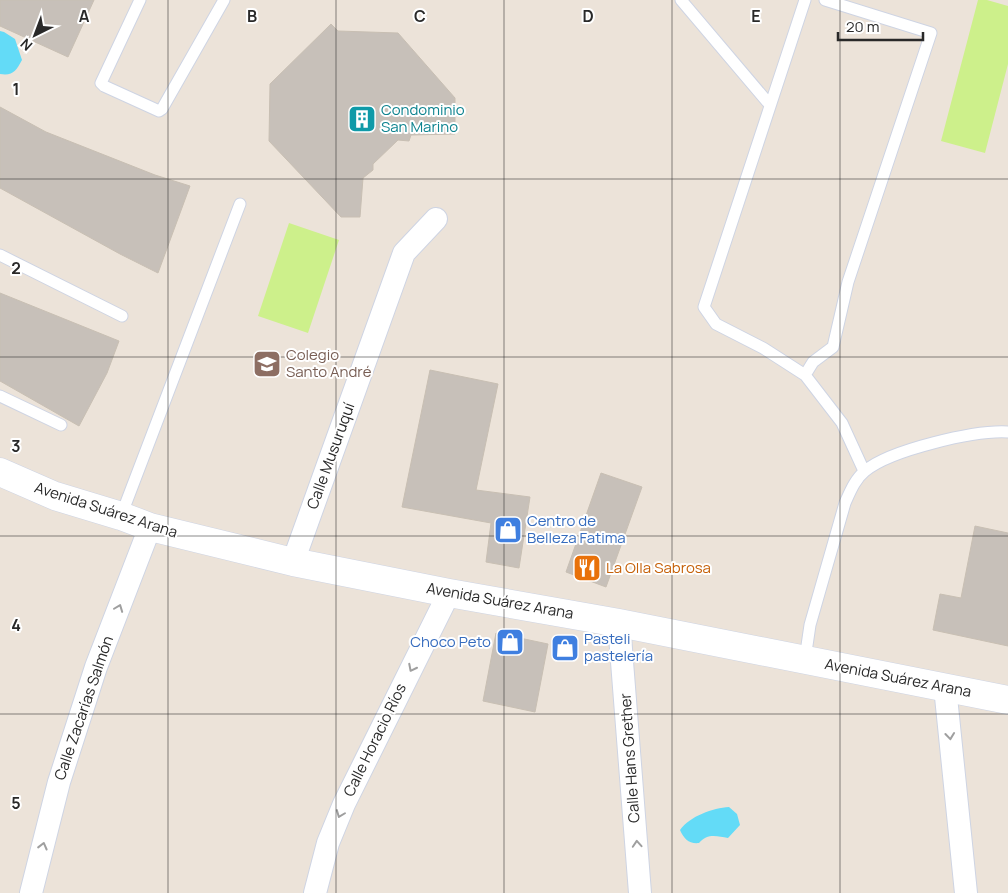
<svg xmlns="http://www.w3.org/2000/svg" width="1008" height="893" font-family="Manrope,sans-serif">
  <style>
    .pitch { fill: #cdf08b }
    .water { fill: #63dbf7 }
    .building { fill: #c7c0b9; stroke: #c8bfb3 }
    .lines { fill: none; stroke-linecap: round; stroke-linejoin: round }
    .lane-casing { stroke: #ced4e3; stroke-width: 13 }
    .street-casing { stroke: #ced4e3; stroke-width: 24 }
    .secondary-casing { stroke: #ced4e3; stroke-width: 29 }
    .lane { stroke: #fff; stroke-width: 11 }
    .street { stroke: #fff; stroke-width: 22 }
    .secondary { stroke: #fff; stroke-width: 28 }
    .oneway { stroke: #9f9f9f }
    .grid { fill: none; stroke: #292929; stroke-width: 1; stroke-opacity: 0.55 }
    .labels { text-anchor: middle; stroke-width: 4; stroke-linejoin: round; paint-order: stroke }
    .culture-label { font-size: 15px; fill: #0d838f; stroke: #fff; text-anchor: start }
    .education-label { font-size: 15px; fill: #785e54; stroke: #fff; text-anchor: start }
    .street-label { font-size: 15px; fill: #292929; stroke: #fff }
    .shop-label { font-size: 15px; fill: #366cbe; stroke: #fff; text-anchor: start }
    .food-label { font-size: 15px; fill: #c56008; stroke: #fff; text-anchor: start }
    .grid-label { font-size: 16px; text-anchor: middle; font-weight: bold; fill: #292929; stroke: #fff; stroke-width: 4; stroke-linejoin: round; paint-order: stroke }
  </style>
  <rect width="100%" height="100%" fill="#ece3d9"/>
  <path class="pitch" d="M 978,0 L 987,0 L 1008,6 L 1008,64 L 985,153 L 941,141 Z
    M 289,223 L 339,240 L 308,333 L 258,316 Z"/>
  <path class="water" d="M 0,31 L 4,32 L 15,39 L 22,60 C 16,71 13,76 0,74 Z
    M 729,807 L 737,814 L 740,825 L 728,838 C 717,836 707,833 699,843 C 689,844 684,839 680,830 C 690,816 713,808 729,807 Z"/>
  <path class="building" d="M 0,0 L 94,0 L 68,57 L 0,26 Z
    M 331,24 L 338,31 L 398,33 L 455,98 L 455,134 L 411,135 L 409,141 L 398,140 L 373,164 L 373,170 L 363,178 L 360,217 L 341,217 L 269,141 L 270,84 Z
    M 0,107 L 46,132 L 155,175 L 190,186 L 158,273 L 120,254 L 0,188 Z
    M 0,293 L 119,341 L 107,373 L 79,426 L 0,381 Z
    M 430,370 L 498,384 L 476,490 L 530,497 L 519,568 L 486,562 L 491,523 L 402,507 Z
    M 601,473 L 642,487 L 606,587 L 566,572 Z
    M 975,526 L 1008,533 L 1008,646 L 933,630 L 940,594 L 961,598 Z
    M 496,633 L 548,644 L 535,712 L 483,701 Z"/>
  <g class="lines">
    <defs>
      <path id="lane" d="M 140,0 L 101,83 L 104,86 L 159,111 L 162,109 L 224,0
        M 681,0 L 770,105
        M 805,0 L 704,307 L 716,324 L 763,348 L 805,375 L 842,423 L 864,471
        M 0,255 L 122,316
        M 805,375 L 813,362 L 833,347 L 848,282 L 931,33 L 825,0
        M 0,396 L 61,425
        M 121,516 L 240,204
        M 805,659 L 810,625 L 845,503 C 850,492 855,479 865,471 C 890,450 975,430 1008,432"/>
      <path id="street" d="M 293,562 L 404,253 L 436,219
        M 619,623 L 640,893
        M 945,687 L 966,893
        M 31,893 L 59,782 L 96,667 L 150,527
        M 315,893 L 328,843 L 344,804 L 449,593"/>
      <path id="secondary" d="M 0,472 L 55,496 L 121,516 L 150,527 L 293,562 L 449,593 L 619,623 L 1008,700"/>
    </defs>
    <use href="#lane" class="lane-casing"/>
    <use href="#street" class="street-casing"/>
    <use href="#secondary" class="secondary-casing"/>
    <use href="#lane" class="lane"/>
    <use href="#street" class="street"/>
    <use href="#secondary" class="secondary"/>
  </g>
  <defs><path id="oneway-chevron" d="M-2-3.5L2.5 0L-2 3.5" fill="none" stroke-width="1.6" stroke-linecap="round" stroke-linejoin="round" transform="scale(1.25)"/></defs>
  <g class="oneway">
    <use href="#oneway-chevron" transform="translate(119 608) rotate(-69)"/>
    <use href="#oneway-chevron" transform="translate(412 668) rotate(117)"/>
    <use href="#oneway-chevron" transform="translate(950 736) rotate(84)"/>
    <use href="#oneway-chevron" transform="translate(340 814) rotate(111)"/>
    <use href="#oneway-chevron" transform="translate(637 844) rotate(-94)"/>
    <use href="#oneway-chevron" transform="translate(43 846) rotate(-76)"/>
  </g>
  <path class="grid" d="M 168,0 L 168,893M 336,0 L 336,893M 504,0 L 504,893M 672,0 L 672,893M 840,0 L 840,893M 0,179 L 1008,179M 0,357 L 1008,357M 0,536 L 1008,536M 0,714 L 1008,714"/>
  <defs>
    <symbol id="building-square" viewBox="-11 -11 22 22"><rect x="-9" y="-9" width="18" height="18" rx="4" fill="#0f9aa8" stroke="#fff"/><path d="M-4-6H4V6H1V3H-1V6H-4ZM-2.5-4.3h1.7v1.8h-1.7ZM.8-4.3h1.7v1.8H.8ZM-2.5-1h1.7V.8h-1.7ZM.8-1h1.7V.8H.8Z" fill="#fff"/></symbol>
    <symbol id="school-square" viewBox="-11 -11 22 22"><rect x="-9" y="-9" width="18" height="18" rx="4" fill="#8d6e63" stroke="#fff"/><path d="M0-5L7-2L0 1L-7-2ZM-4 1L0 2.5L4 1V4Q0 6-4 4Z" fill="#fff"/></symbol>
    <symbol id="shop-square" viewBox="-11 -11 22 22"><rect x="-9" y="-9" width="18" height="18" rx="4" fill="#3f7fe0" stroke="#fff"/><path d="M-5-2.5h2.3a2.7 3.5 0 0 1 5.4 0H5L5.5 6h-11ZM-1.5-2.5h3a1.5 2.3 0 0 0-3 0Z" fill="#fff"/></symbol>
    <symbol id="restaurant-square" viewBox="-11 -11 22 22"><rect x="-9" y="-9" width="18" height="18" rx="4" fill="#e8710a" stroke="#fff"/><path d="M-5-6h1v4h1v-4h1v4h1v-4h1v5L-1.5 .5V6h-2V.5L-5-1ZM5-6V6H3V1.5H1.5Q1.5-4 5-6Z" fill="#fff"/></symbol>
  </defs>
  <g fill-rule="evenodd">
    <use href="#building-square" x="346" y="103" width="32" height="32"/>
    <use href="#school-square" x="251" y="348" width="32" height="32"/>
    <use href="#shop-square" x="492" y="514" width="32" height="32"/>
    <use href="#restaurant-square" x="571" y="552" width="32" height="32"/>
    <use href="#shop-square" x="494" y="626" width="32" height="32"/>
    <use href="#shop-square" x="549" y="632" width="32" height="32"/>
  </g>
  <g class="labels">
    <g class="culture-label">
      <text x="381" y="115">Condominio<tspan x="381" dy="17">San Marino</tspan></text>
    </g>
    <g class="education-label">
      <text x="286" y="360">Colegio<tspan x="286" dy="17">Santo André</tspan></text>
    </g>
    <g class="street-label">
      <text transform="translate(331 456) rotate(-70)" y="5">Calle Musuruquí</text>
      <text transform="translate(106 510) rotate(18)" y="5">Avenida Suárez Arana</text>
      <text transform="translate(500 601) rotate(10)" y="5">Avenida Suárez Arana</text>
      <text transform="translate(898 678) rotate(11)" y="5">Avenida Suárez Arana</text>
      <text transform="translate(84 708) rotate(-71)" y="5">Calle Zacarías Salmón</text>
      <text transform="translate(375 740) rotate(-64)" y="5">Calle Horacio Ríos</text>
      <text transform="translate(630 758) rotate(-94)" y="5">Calle Hans Grether</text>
    </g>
    <g class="shop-label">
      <text x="527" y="526">Centro de<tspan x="527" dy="17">Belleza Fatima</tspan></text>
      <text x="584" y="644">Pasteli<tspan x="584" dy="17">pastelería</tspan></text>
      <text x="491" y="647" text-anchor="end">Choco Peto</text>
    </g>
    <g class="food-label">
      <text x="606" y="573">La Olla Sabrosa</text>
    </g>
  </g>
  <g class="grid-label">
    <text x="84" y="22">A</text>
    <text x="252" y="22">B</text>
    <text x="420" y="22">C</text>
    <text x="588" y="22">D</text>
    <text x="756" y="22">E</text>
    <text x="16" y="95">1</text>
    <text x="16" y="274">2</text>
    <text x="16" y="452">3</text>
    <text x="16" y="631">4</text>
    <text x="16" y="809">5</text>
  </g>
  <g transform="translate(35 35) rotate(222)" stroke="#ffffff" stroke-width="4" paint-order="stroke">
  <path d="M0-4L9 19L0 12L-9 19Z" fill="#292929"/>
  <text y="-8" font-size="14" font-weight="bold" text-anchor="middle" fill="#292929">N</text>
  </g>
  <path d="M838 32v8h85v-8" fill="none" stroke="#292929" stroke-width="2.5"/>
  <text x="846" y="32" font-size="15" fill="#292929" stroke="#ffffff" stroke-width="4" paint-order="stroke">20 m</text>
</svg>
